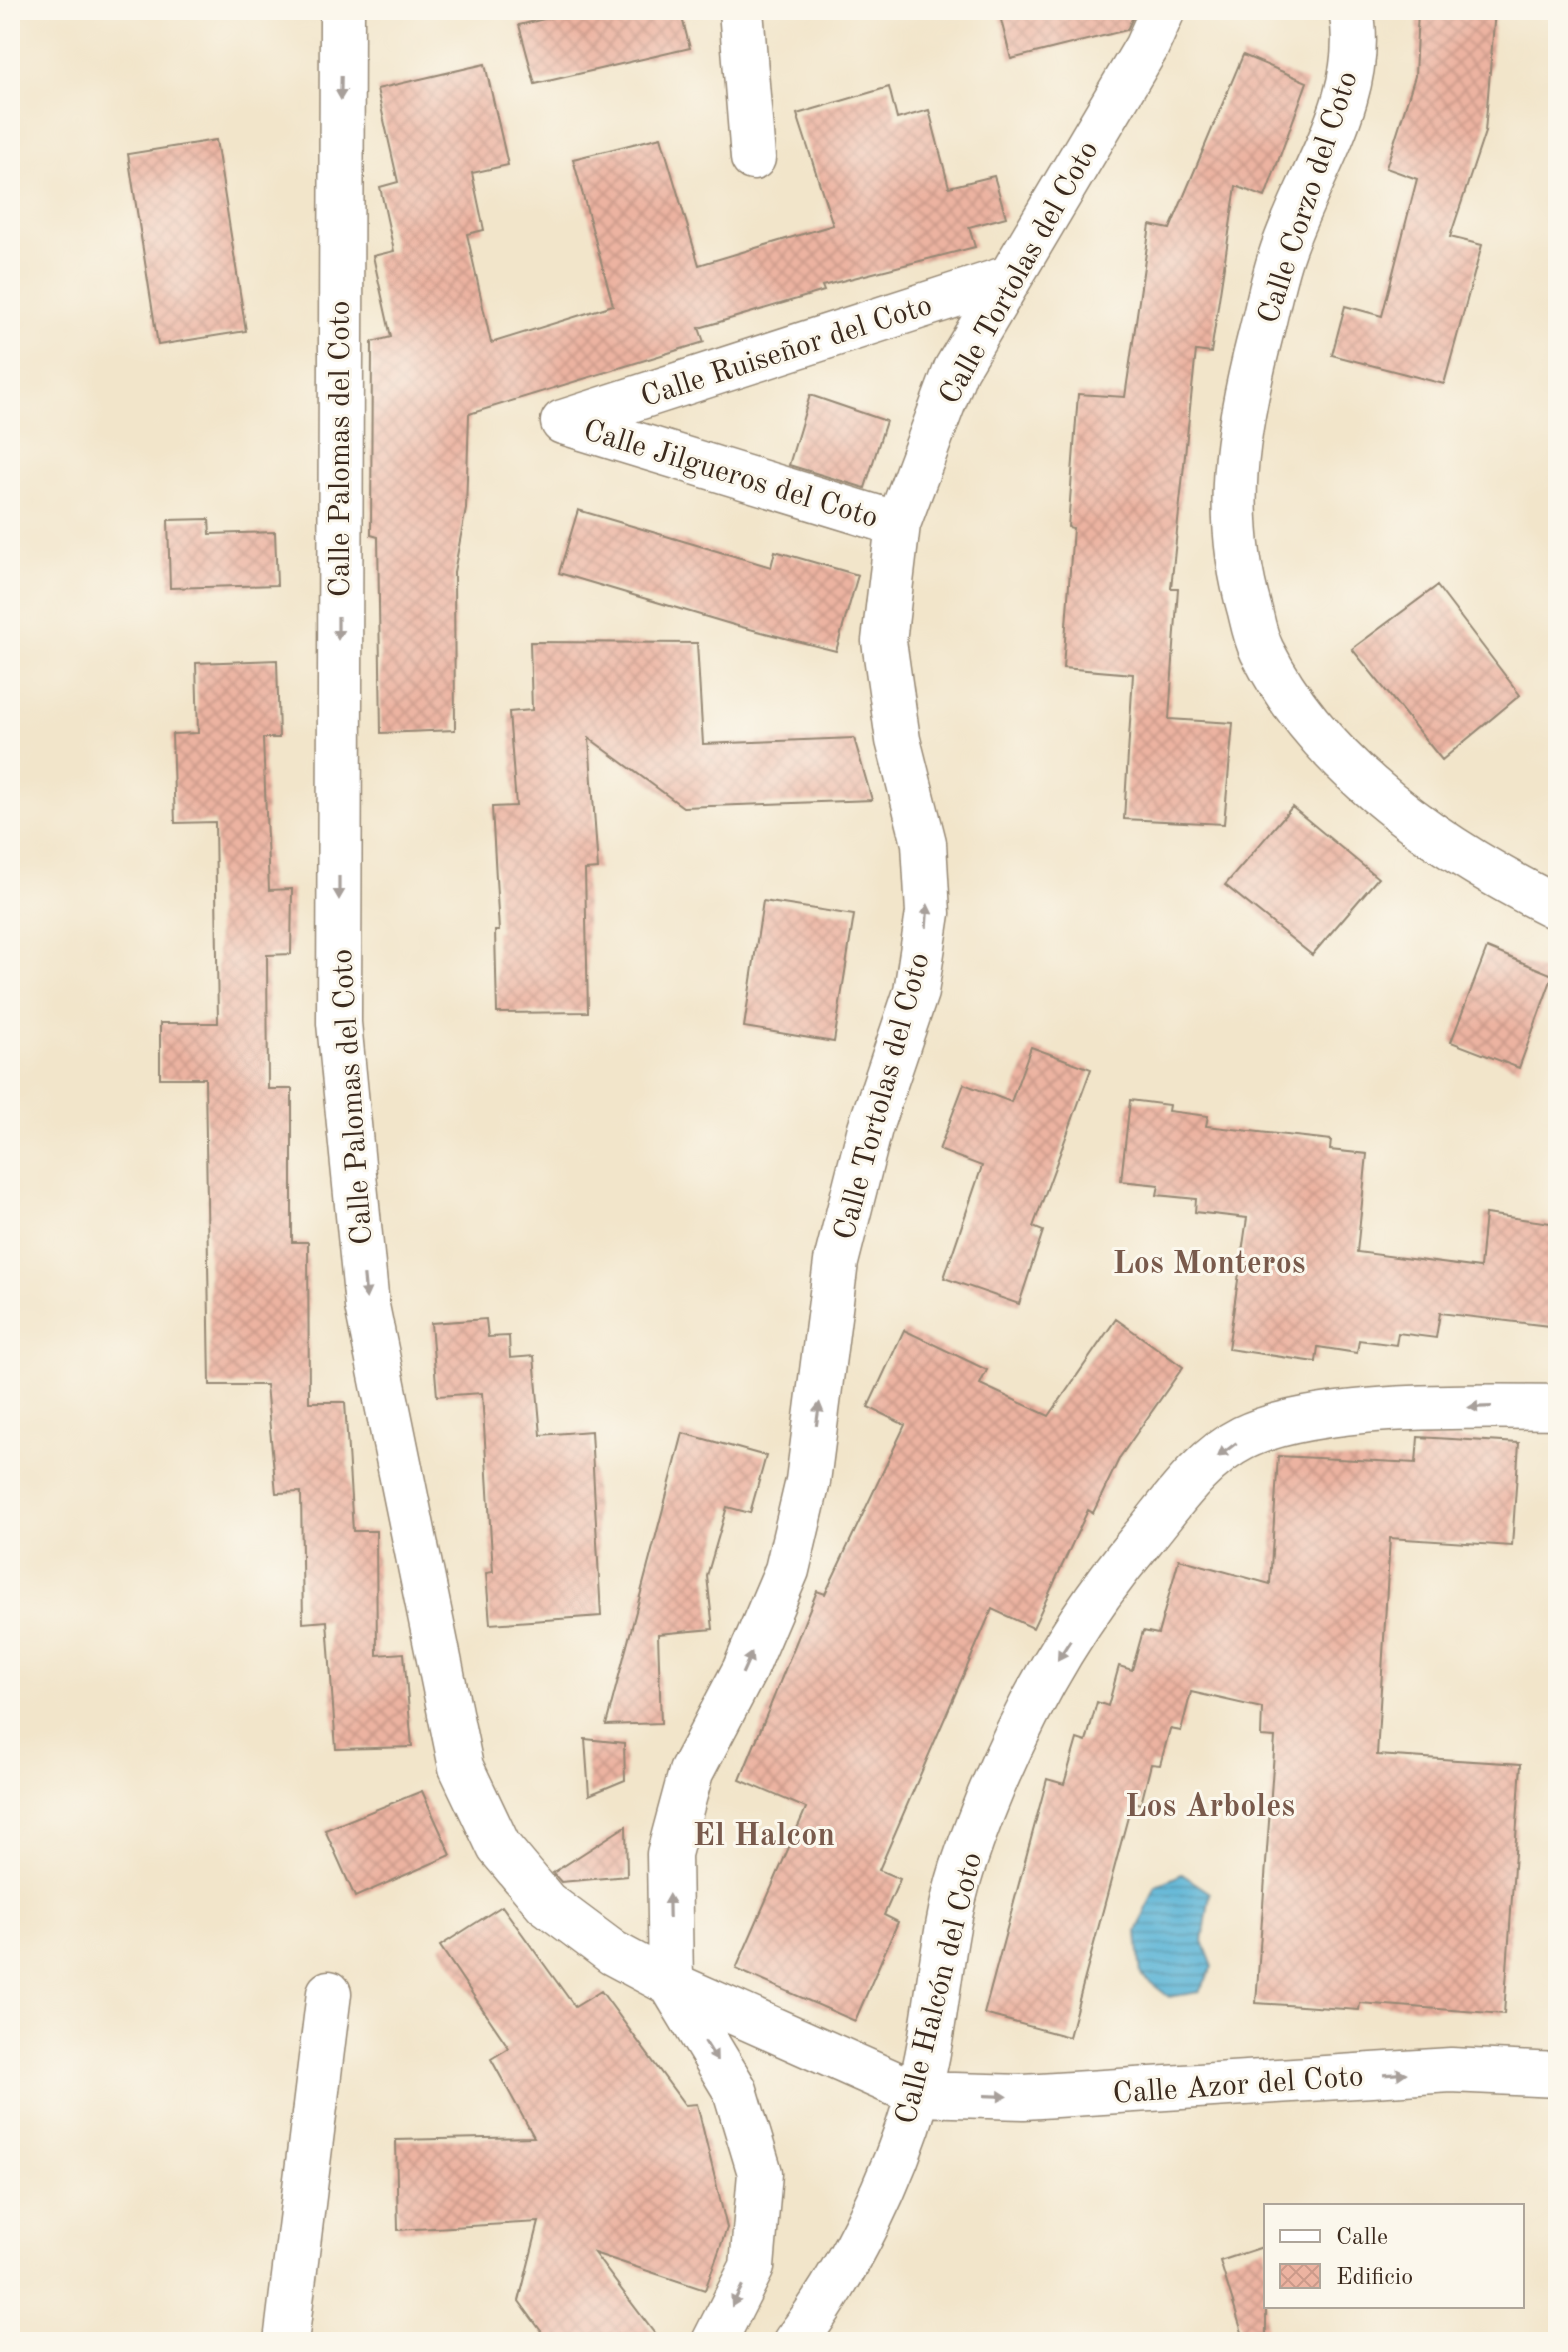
<svg xmlns="http://www.w3.org/2000/svg" width="1568" height="2352" font-family="'Old Standard TT',serif">
  <style>
    .water { fill: url(#water-rules); stroke: #496e7a; stroke-width: 2 }
    .building { fill: url(#building-cross-hatch) }
    .lines { fill: none; stroke-linecap: round; stroke-linejoin: round }
    .minor-casing { stroke: #968874; stroke-width: 47 }
    .minor { stroke: #fff; stroke-width: 44 }
    .oneway { fill: #a79f9a }
    .labels { text-anchor: middle; stroke-width: 6; stroke-linejoin: round; paint-order: stroke }
    .street-label { font-size: 30px; fill: #3b2a1e; stroke: #fbf7ec }
    .neighbourhood-label { font-size: 32px; font-weight: bold; fill: #795a4c; stroke: #fbf7ec }
  </style>
  <defs>
    <pattern id="water-rules" width="6" height="5" patternUnits="userSpaceOnUse" patternTransform="scale(2)"><rect width="6" height="5" fill="#57b2d5"/><path d="M0 2.5h6" fill="none" stroke="#4991ac"/></pattern>
    <pattern id="building-cross-hatch" width="8" height="8" patternUnits="userSpaceOnUse" patternTransform="scale(2)"><rect width="8" height="8" fill="#ecb3a1"/><path d="M0 0l8 8M0 8l8-8" fill="none" stroke="#cb9a8a"/></pattern>
  </defs>
  <rect width="100%" height="100%" fill="#fbf7ec"/>
  <filter id="ink" filterUnits="userSpaceOnUse"><feTurbulence type="fractalNoise" baseFrequency=".0125" numOctaves="2"/><feDisplacementMap in="SourceGraphic" scale="16" xChannelSelector="R" yChannelSelector="G"/><feConvolveMatrix kernelMatrix="1 2 1 2 8 2 1 2 1" color-interpolation-filters="sRGB"/></filter>
  <filter id="wash" filterUnits="userSpaceOnUse"><feTurbulence type="fractalNoise" baseFrequency=".006" numOctaves="4" result="noise"/><feDisplacementMap in="SourceGraphic" scale="32" xChannelSelector="R" yChannelSelector="G"/><feGaussianBlur stdDeviation="1.8" result="paint"/><feColorMatrix in="noise" values="0 0 0 0 0 0 0 0 0 0 0 0 0 0 0 0 0 1.4 0 .05"/><feComposite in="paint" operator="in"/></filter>
  <g filter="url(#wash)">
    <rect width="100%" height="100%" fill="#f2e5ca"/>
    <path class="water" d="M 1182,1874 L 1210,1893 L 1203,1941 L 1213,1967 L 1199,1992 L 1169,1997 L 1141,1975 L 1137,1932 L 1156,1886 Z"/>
    <g id="blocks">
      <path class="building" d="M 582,10 L 680,10 L 690,48 L 535,84 L 519,25 Z
        M 1024,10 L 1136,10 L 1127,30 L 1011,59 L 1000,16 Z
        M 1418,10 L 1495,10 L 1485,132 L 1450,237 L 1482,245 L 1444,384 L 1332,355 L 1345,306 L 1382,316 L 1417,179 L 1386,168 L 1415,76 Z
        M 1243,55 L 1307,82 L 1265,197 L 1236,186 L 1211,353 L 1196,351 L 1171,588 L 1178,588 L 1169,719 L 1233,723 L 1224,824 L 1124,819 L 1133,674 L 1063,668 L 1073,528 L 1068,527 L 1078,394 L 1125,397 L 1150,225 L 1170,229 Z
        M 485,64 L 508,165 L 472,173 L 484,230 L 467,234 L 491,343 L 613,305 L 573,159 L 661,137 L 699,265 L 833,225 L 797,114 L 889,87 L 897,119 L 929,110 L 949,187 L 994,176 L 1006,217 L 969,227 L 975,247 L 822,286 L 824,291 L 699,328 L 704,342 L 469,414 L 466,509 L 454,572 L 455,730 L 381,733 L 378,537 L 371,535 L 372,342 L 391,337 L 373,256 L 394,251 L 380,187 L 398,182 L 377,89 Z
        M 216,140 L 246,331 L 158,345 L 128,154 Z
        M 810,395 L 886,421 L 865,488 L 789,465 Z
        M 578,510 L 771,567 L 775,551 L 858,575 L 836,651 L 734,625 L 559,573 Z
        M 209,519 L 210,534 L 275,532 L 277,585 L 170,588 L 168,520 Z
        M 1437,586 L 1520,695 L 1442,760 L 1352,649 Z
        M 530,642 L 697,643 L 703,744 L 854,738 L 872,800 L 683,807 L 589,738 L 598,869 L 585,870 L 588,1012 L 497,1013 L 495,931 L 499,931 L 492,807 L 516,806 L 509,712 L 532,710 Z
        M 277,660 L 279,738 L 263,738 L 269,890 L 292,889 L 291,954 L 267,955 L 268,1089 L 292,1089 L 292,1242 L 308,1242 L 309,1402 L 345,1402 L 353,1531 L 376,1531 L 377,1655 L 404,1653 L 412,1747 L 336,1749 L 327,1621 L 303,1623 L 301,1492 L 276,1493 L 266,1385 L 210,1385 L 205,1078 L 160,1078 L 160,1023 L 218,1023 L 215,822 L 175,823 L 172,734 L 198,733 L 196,663 Z
        M 1292,807 L 1378,878 L 1312,955 L 1225,885 Z
        M 763,901 L 854,915 L 834,1042 L 744,1027 Z
        M 1487,948 L 1553,975 L 1519,1068 L 1451,1042 Z
        M 1031,1047 L 1091,1069 L 1033,1227 L 1043,1231 L 1019,1304 L 944,1278 L 982,1166 L 939,1150 L 964,1084 L 1011,1102 Z
        M 1130,1100 L 1169,1105 L 1168,1111 L 1208,1116 L 1206,1126 L 1331,1140 L 1330,1150 L 1367,1154 L 1357,1252 L 1480,1268 L 1485,1214 L 1558,1224 L 1558,1327 L 1440,1313 L 1436,1338 L 1398,1333 L 1396,1345 L 1359,1340 L 1357,1353 L 1318,1347 L 1316,1362 L 1228,1349 L 1247,1218 L 1195,1212 L 1196,1199 L 1157,1195 L 1159,1185 L 1121,1181 Z
        M 486,1319 L 488,1337 L 509,1336 L 510,1358 L 534,1356 L 541,1435 L 591,1431 L 601,1616 L 490,1624 L 486,1573 L 493,1572 L 482,1393 L 437,1396 L 431,1323 Z
        M 1116,1319 L 1183,1367 L 1120,1457 L 1093,1513 L 1088,1510 L 1033,1628 L 992,1609 L 879,1870 L 900,1879 L 884,1915 L 898,1922 L 855,2021 L 736,1969 L 806,1808 L 740,1780 L 817,1591 L 825,1594 L 905,1425 L 868,1407 L 904,1330 L 987,1370 L 980,1384 L 1049,1416 Z
        M 683,1433 L 766,1456 L 750,1513 L 727,1507 L 707,1576 L 713,1629 L 658,1634 L 661,1723 L 606,1725 Z
        M 1418,1437 L 1519,1443 L 1512,1546 L 1390,1538 L 1377,1755 L 1521,1764 L 1504,2014 L 1360,2003 L 1359,2010 L 1256,2003 L 1275,1738 L 1261,1737 L 1262,1708 L 1191,1692 L 1181,1731 L 1170,1729 L 1160,1765 L 1151,1764 L 1141,1804 L 1132,1802 L 1069,2037 L 984,2014 L 1047,1779 L 1064,1784 L 1077,1739 L 1086,1742 L 1097,1702 L 1108,1706 L 1119,1666 L 1132,1670 L 1143,1631 L 1158,1634 L 1179,1559 L 1270,1584 L 1278,1456 L 1416,1463 Z
        M 585,1739 L 624,1743 L 625,1780 L 589,1795 Z
        M 422,1791 L 451,1855 L 355,1897 L 325,1830 Z
        M 626,1826 L 627,1876 L 561,1882 L 553,1873 Z
        M 502,1906 L 575,2007 L 601,1991 L 685,2105 L 697,2104 L 727,2228 L 705,2290 L 594,2253 L 661,2342 L 549,2342 L 519,2301 L 539,2222 L 398,2230 L 396,2140 L 534,2137 L 491,2059 L 509,2048 L 440,1946 Z
        M 1266,2246 L 1266,2342 L 1245,2342 L 1220,2261 Z"/>
    </g>
  </g>
  <g filter="url(#ink)">
    <use href="#blocks" fill-opacity="0" stroke="#968874" stroke-width="2"/>
    <g class="lines">
      <defs>
        <path id="minor" d="M 342,10 L 339,1023 L 367,1306 L 461,1767 L 499,1847 L 546,1903 L 613,1953 L 671,1984 L 918,2094 L 1024,2097 L 1451,2070 L 1558,2075
          M 741,10 L 753,158
          M 1351,10 C 1368,97 1307,175 1281,255 C 1272,282 1267,310 1260,337 C 1236,431 1222,515 1250,611 C 1253,624 1256,639 1262,651 C 1321,769 1443,851 1558,908
          M 563,422 L 1008,278
          M 563,422 L 898,524
          M 671,1984 L 669,1854 L 691,1772 L 744,1671 L 787,1570 L 808,1481 L 836,1262 L 870,1128 L 916,992 L 928,913 L 924,843 L 898,740 L 884,641 L 898,524 L 956,369 L 1146,48 L 1163,10
          M 671,1984 L 735,2090 L 760,2173 L 752,2267 L 714,2342
          M 286,2342 L 329,1993
          M 795,2342 C 848,2273 894,2178 918,2095 C 939,2021 939,1941 962,1869 C 1002,1749 1062,1634 1143,1538 C 1172,1503 1201,1459 1243,1438 C 1316,1402 1475,1406 1558,1407"/>
      </defs>
      <use href="#minor" class="minor-casing"/>
      <use href="#minor" class="minor"/>
    </g>
    <defs><path id="oneway-solid" d="M-6-.8H1V-3.2L6.5 0L1 3.2V.8H-6Z" transform="scale(2)"/></defs>
    <g class="oneway">
      <use href="#oneway-solid" transform="translate(341 88) rotate(91)"/>
      <use href="#oneway-solid" transform="translate(338 628) rotate(90)"/>
      <use href="#oneway-solid" transform="translate(339 888) rotate(90)"/>
      <use href="#oneway-solid" transform="translate(927 916) rotate(-86)"/>
      <use href="#oneway-solid" transform="translate(365 1287) rotate(84)"/>
      <use href="#oneway-solid" transform="translate(1480 1407) rotate(178)"/>
      <use href="#oneway-solid" transform="translate(818 1414) rotate(-82)"/>
      <use href="#oneway-solid" transform="translate(1227 1450) rotate(143)"/>
      <use href="#oneway-solid" transform="translate(1064 1650) rotate(123)"/>
      <use href="#oneway-solid" transform="translate(747 1663) rotate(-66)"/>
      <use href="#oneway-solid" transform="translate(669 1906) rotate(-91)"/>
      <use href="#oneway-solid" transform="translate(711 2051) rotate(58)"/>
      <use href="#oneway-solid" transform="translate(1395 2074) rotate(-4)"/>
      <use href="#oneway-solid" transform="translate(996 2096) rotate(2)"/>
      <use href="#oneway-solid" transform="translate(737 2296) rotate(117)"/>
    </g>
  </g>
  <g class="labels">
    <g class="street-label">
      <text transform="translate(1307 197) rotate(-72)" y="10">Calle Corzo del Coto</text>
      <text transform="translate(1018 272) rotate(-61)" y="10">Calle Tortolas del Coto</text>
      <text transform="translate(786 350) rotate(-18)" y="10">Calle Ruiseñor del Coto</text>
      <text transform="translate(339 449) rotate(-90)" y="10">Calle Palomas del Coto</text>
      <text transform="translate(731 473) rotate(17)" y="10">Calle Jilgueros del Coto</text>
      <text transform="translate(881 1096) rotate(-75)" y="10">Calle Tortolas del Coto</text>
      <text transform="translate(351 1097) rotate(-94)" y="10">Calle Palomas del Coto</text>
      <text transform="translate(938 1988) rotate(-76)" y="10">Calle Halcón del Coto</text>
      <text transform="translate(1238 2084) rotate(-4)" y="10">Calle Azor del Coto</text>
    </g>
    <g class="neighbourhood-label">
      <text x="1209" y="1273">Los Monteros</text>
      <text x="1210" y="1816">Los Arboles</text>
      <text x="764" y="1845">El Halcon</text>
    </g>
  </g>
  <rect width="1568" height="2352" fill="none" stroke="#fbf7ec" stroke-width="40"/>
  <rect x="1264" y="2204" width="260" height="104" fill="#fbf7ec" stroke="#aea59a" stroke-width="2"/>
  <rect x="1280" y="2230" width="40" height="12" fill="#ffffff" stroke="#aea59a" stroke-width="2"/>
  <text x="1336" y="2244" font-size="24" fill="#3b2a1e">Calle</text>
  <rect x="1280" y="2264" width="40" height="24" fill="url(#building-cross-hatch)" stroke="#aea59a" stroke-width="2"/>
  <text x="1336" y="2284" font-size="24" fill="#3b2a1e">Edificio</text>
</svg>
